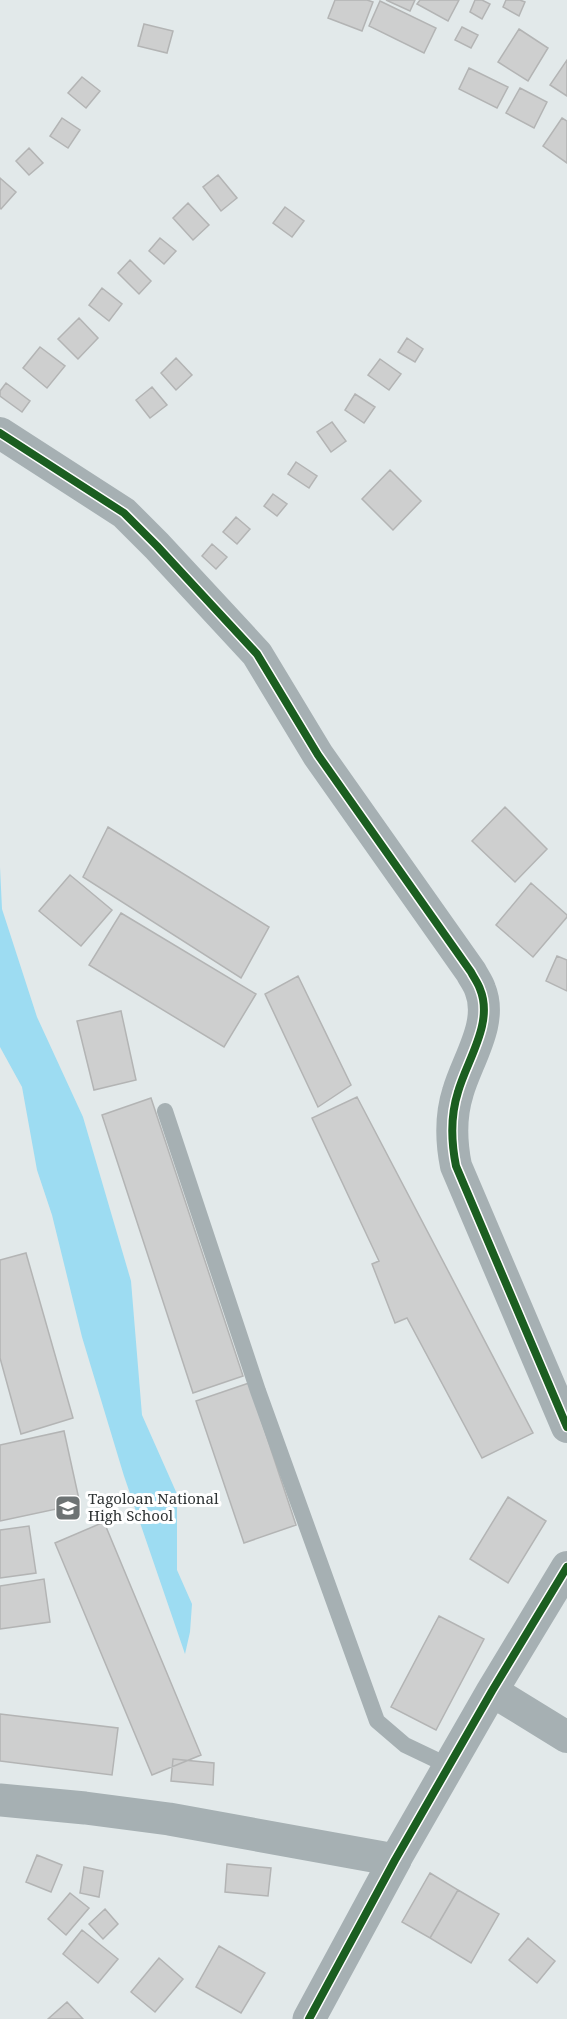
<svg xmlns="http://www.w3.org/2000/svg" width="567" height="2019" font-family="'Noto Serif',serif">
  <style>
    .water { fill: #9ddcf2 }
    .building { fill: #cecfcf; stroke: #b3b4b4; stroke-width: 1.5 }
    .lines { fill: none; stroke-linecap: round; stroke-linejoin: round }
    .service { stroke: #a6b0b3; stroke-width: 16 }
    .minor { stroke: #a6b0b3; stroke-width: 32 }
    .tertiary { stroke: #a6b0b3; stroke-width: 33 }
    .cycleway-casing { stroke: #fff; stroke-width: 11 }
    .cycleway { stroke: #1b5e20; stroke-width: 8 }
    .labels { text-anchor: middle; stroke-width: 6; stroke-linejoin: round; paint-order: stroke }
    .poi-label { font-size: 15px; fill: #2e3334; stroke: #fff; text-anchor: start }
  </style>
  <rect width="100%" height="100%" fill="#e2e9ea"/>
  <path class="water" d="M 0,867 L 2,909 L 37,1017 L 83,1117 L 131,1281 L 142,1415 L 177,1494 L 177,1570 L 192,1604 L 190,1632 L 185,1654 L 124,1476 L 82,1337 L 52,1215 L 37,1170 L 22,1087 L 0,1047 Z"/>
  <path class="building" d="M 335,0 L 367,0 L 373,2 L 362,31 L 328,18 Z
    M 386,0 L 415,0 L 410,11 Z
    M 420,0 L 459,0 L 448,21 L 417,4 Z
    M 475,0 L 482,0 L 490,4 L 482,19 L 470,12 Z
    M 506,0 L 520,0 L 525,2 L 519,16 L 503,7 Z
    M 380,1 L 436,28 L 424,53 L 369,26 Z
    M 144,24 L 173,31 L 167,53 L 138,46 Z
    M 462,27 L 478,35 L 471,48 L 455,40 Z
    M 519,29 L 548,48 L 528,81 L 498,62 Z
    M 567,60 L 567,96 L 550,85 Z
    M 469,68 L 508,87 L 497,108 L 459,89 Z
    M 82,77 L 100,91 L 86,108 L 68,93 Z
    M 520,88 L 547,102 L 534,128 L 506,113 Z
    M 62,118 L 80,130 L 68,148 L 50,136 Z
    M 562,118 L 567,121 L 567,163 L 543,146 Z
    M 29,148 L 43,163 L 29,175 L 16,161 Z
    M 218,175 L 237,198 L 221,211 L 203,187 Z
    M 0,178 L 16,192 L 1,209 L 0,208 Z
    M 188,203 L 209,225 L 193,240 L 173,218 Z
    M 285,207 L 304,221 L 292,237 L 273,223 Z
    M 160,238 L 176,251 L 164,264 L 149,251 Z
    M 130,260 L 151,281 L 139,294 L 118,273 Z
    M 102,288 L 122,304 L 109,321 L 89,305 Z
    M 79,318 L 98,338 L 78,359 L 58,339 Z
    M 407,338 L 423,349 L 415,362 L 398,352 Z
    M 40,347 L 65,366 L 47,388 L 23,368 Z
    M 176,358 L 192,375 L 176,390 L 161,373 Z
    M 380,359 L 401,374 L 389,390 L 368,375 Z
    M 6,383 L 30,401 L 22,412 L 0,396 L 0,391 Z
    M 152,387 L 167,405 L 150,418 L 136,400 Z
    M 355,394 L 375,407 L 364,423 L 345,410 Z
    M 332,422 L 346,441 L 331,452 L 317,432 Z
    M 296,462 L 317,476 L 309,488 L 288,474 Z
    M 390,470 L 421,501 L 393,530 L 362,499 Z
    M 273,494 L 287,504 L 277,516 L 264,506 Z
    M 236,517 L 250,529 L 237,544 L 223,532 Z
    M 212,544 L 227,557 L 216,569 L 202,556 Z
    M 505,807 L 547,849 L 515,882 L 472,841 Z
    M 108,827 L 269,927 L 241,978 L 83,877 Z
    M 70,875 L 112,910 L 81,946 L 39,911 Z
    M 531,883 L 567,915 L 567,917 L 533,957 L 496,925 Z
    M 121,913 L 256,994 L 224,1047 L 89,965 Z
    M 557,956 L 567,960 L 567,991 L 546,981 Z
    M 298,976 L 351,1085 L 318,1107 L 265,994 Z
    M 121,1011 L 136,1080 L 94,1090 L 77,1021 Z
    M 357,1097 L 533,1433 L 482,1458 L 407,1318 L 395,1323 L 372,1264 L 379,1261 L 312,1118 Z
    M 151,1098 L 243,1376 L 193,1393 L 102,1115 Z
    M 26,1253 L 73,1418 L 21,1434 L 0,1358 L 0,1260 Z
    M 249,1383 L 296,1525 L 244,1543 L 196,1401 Z
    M 64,1431 L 80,1504 L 0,1521 L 0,1445 Z
    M 508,1497 L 546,1521 L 508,1583 L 470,1559 Z
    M 104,1522 L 201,1755 L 152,1775 L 55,1543 Z
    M 29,1526 L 36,1573 L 0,1578 L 0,1530 Z
    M 44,1579 L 50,1622 L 0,1629 L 0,1586 Z
    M 439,1616 L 484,1639 L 436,1730 L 391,1707 Z
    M 0,1714 L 118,1728 L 112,1775 L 0,1761 Z
    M 173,1759 L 214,1763 L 213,1785 L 171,1781 Z
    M 37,1855 L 62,1865 L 51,1892 L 26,1882 Z
    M 227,1864 L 271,1868 L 268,1896 L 225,1892 Z
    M 84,1867 L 103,1871 L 99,1897 L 80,1893 Z
    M 430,1873 L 458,1890 L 430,1938 L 402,1922 Z
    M 458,1890 L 499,1914 L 471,1963 L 430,1938 Z
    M 70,1893 L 89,1908 L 66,1935 L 48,1919 Z
    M 105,1909 L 118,1924 L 103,1939 L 89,1924 Z
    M 82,1930 L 118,1959 L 98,1983 L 63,1954 Z
    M 528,1938 L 555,1961 L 537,1983 L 509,1960 Z
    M 219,1946 L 265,1973 L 241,2013 L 196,1987 Z
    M 159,1958 L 183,1979 L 155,2012 L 131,1992 Z
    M 67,2002 L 83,2019 L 48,2019 Z"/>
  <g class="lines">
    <path class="service" d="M 165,1111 L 258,1391 L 377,1721 L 405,1745 L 449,1766"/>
    <path class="minor" d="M 0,433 L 124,513 L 157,546 L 257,654 L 318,755 L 471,972 C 474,978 478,983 480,989 C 494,1023 467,1060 458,1092 C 450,1117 451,1141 456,1166 L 567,1427
      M 492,1691 L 567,1737
      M 395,1860 L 492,1691 L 567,1567"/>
    <path class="tertiary" d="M 0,1800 L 85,1808 L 169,1819 L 395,1860 L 309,2019"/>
    <defs>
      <path id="cycleway" d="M 0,433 L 124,513 L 157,546 L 257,654 L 318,755 L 471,972 C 474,978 478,983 480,989 C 494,1023 467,1060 458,1092 C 450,1117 451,1141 456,1166 L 567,1427
        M 309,2019 L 395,1860 L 492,1691 L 567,1567"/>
    </defs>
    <use href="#cycleway" class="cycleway-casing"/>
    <use href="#cycleway" class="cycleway"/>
  </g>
  <defs>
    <symbol id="school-square" viewBox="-11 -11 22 22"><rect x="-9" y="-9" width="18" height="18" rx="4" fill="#6d7374" stroke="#fff"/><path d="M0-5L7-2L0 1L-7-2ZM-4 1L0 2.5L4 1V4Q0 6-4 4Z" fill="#fff"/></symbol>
  </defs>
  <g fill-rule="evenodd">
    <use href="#school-square" x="53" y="1493" width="30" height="30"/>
  </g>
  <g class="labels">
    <g class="poi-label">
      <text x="88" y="1504">Tagoloan National<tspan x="88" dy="17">High School</tspan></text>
    </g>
  </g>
</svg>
